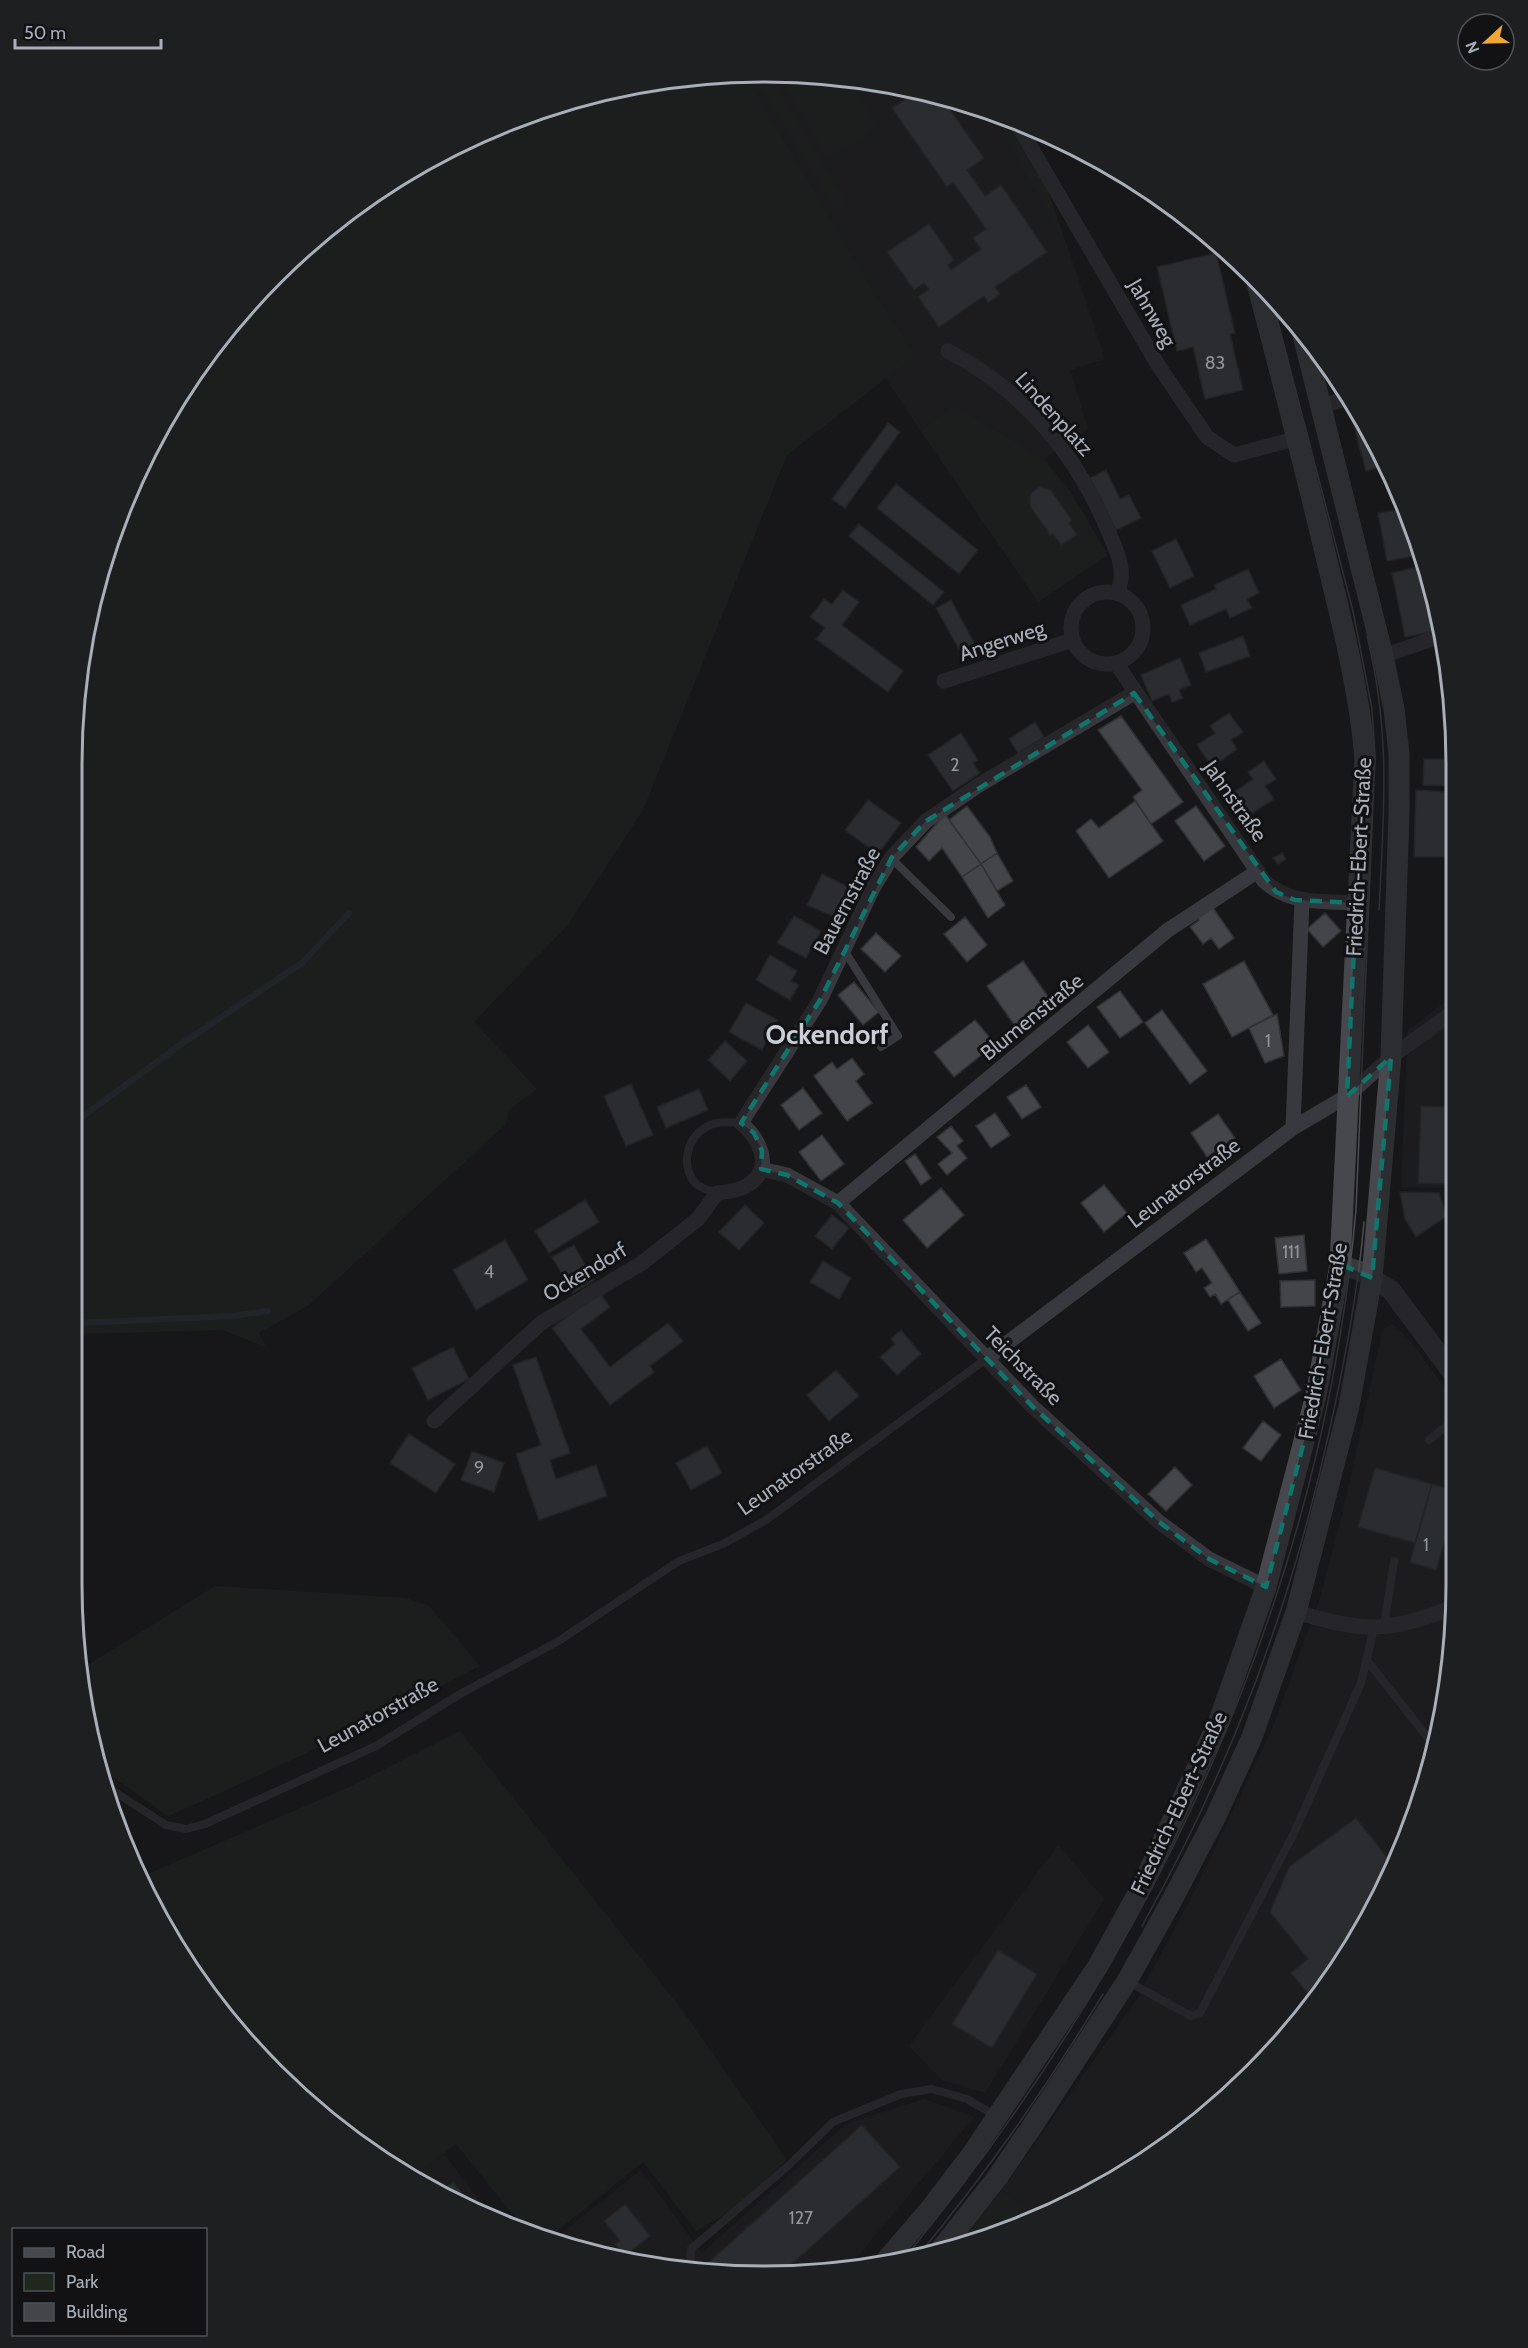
<svg xmlns="http://www.w3.org/2000/svg" width="1528" height="2348" font-family="Cabin,sans-serif">
  <style>
    .built { fill: #232326 }
    .green { fill: #1f271f }
    .lines { fill: none; stroke-linecap: round; stroke-linejoin: round }
    .stream { stroke: #2d373d; stroke-width: 6 }
    .building { fill: #434549; stroke: #313135; stroke-width: 1.5 }
    .service { stroke: #38393e; stroke-width: 8 }
    .minor { stroke: #38393e; stroke-width: 15 }
    .tertiary { stroke: #38393e; stroke-width: 20 }
    .secondary { stroke: #46484e; stroke-width: 21 }
    .tram { stroke: #4b4d53; stroke-width: 1.5 }
    .marked { fill: none; stroke: #0f766e; stroke-width: 4.5; stroke-dasharray: 12 8; stroke-linejoin: round }
    .labels { text-anchor: middle; stroke-width: 6; stroke-linejoin: round; paint-order: stroke }
    .number-label { font-size: 18px; fill: #90949d }
    .street-label { font-size: 21px; fill: #a9afb9; stroke: #121214 }
    .district-label { font-size: 27px; font-weight: bold; fill: #cacdd5; stroke: #121214 }
    .rim { fill: none; stroke: #a9afb9; stroke-width: 3 }
  </style>
  <rect width="100%" height="100%" fill="#171719"/>
  <path class="built" d="M 745,74 L 854,78 L 991,111 L 1071,257 L 1105,359 L 1070,370 L 1088,429 L 1044,459 L 954,405 L 920,430 L 885,377 L 916,355 L 876,295 Z
    M 1453,996 L 1452,1188 L 1401,1187 L 1408,1030 Z
    M 1393,1324 L 1413,1344 L 1451,1397 L 1450,1674 L 1403,1849 L 1363,1930 L 1284,2040 L 1148,2160 L 1070,2205 L 1039,2216 L 1002,2190 L 1137,1999 L 1191,1898 L 1273,1727 L 1319,1601 L 1343,1512 L 1383,1329 Z
    M 1058,1845 L 1104,1899 L 985,2093 L 942,2080 L 909,2046 Z
    M 924,2099 L 974,2117 L 846,2270 L 719,2275 L 552,2241 L 641,2170 L 702,2253 L 846,2124 Z
    M 444,2154 L 492,2217 L 412,2179 Z"/>
  <path class="green" d="M 718,74 L 745,74 L 876,295 L 916,355 L 787,455 L 643,810 L 567,926 L 474,1022 L 537,1089 L 509,1110 L 506,1124 L 309,1305 L 259,1333 L 266,1347 L 222,1330 L 78,1334 L 78,673 L 96,585 L 143,458 L 244,308 L 342,215 L 458,144 L 585,96 Z
    M 754,75 L 769,75 L 847,204 L 836,211 Z
    M 778,75 L 848,78 L 878,128 L 828,158 Z
    M 991,111 L 1025,126 L 1071,257 Z
    M 954,405 L 1044,459 L 1070,491 L 1108,555 L 1038,602 L 920,430 Z
    M 215,1586 L 406,1598 L 429,1606 L 480,1666 C 377,1720 274,1770 168,1816 L 100,1768 L 78,1671 Z
    M 460,1731 L 683,2011 L 787,2160 L 730,2212 L 696,2231 L 643,2162 L 546,2240 L 527,2232 L 456,2144 L 412,2179 L 342,2133 L 274,2073 L 189,1969 L 143,1876 L 347,1788 Z
    M 1002,2190 L 1039,2216 L 952,2249 Z"/>
  <g class="lines">
    <path class="stream" d="M 78,1120 L 177,1047 L 302,963 L 349,913
      M 78,1323 L 232,1316 L 268,1311"/>
  </g>
  <path class="building" d="M 916,92 L 942,98 L 984,158 L 967,170 L 985,196 L 1001,185 L 1047,252 L 995,287 L 1000,294 L 988,303 L 984,296 L 939,327 L 918,297 L 929,289 L 924,283 L 914,290 L 887,252 L 929,224 L 954,260 L 948,265 L 951,270 L 981,249 L 973,238 L 986,229 L 953,182 L 947,187 L 892,108 Z
    M 1216,253 L 1235,333 L 1230,334 L 1243,390 L 1205,399 L 1193,347 L 1177,351 L 1157,267 Z
    M 1358,414 L 1384,458 L 1387,465 L 1366,471 L 1351,416 Z
    M 888,423 L 900,432 L 845,508 L 832,499 Z
    M 1106,470 L 1120,499 L 1129,495 L 1141,518 L 1116,530 L 1090,478 Z
    M 896,484 L 978,550 L 959,574 L 877,508 Z
    M 1040,486 L 1051,490 L 1072,520 L 1069,523 L 1077,535 L 1061,545 L 1053,534 L 1050,535 L 1030,506 L 1030,494 Z
    M 1404,509 L 1421,555 L 1387,561 L 1378,513 Z
    M 859,524 L 944,592 L 933,605 L 849,536 Z
    M 1176,539 L 1194,576 L 1170,588 L 1152,551 Z
    M 1422,566 L 1436,631 L 1405,637 L 1392,573 Z
    M 1248,569 L 1259,593 L 1247,599 L 1252,608 L 1230,618 L 1226,609 L 1190,625 L 1181,605 L 1216,589 L 1214,585 Z
    M 843,590 L 859,602 L 842,625 L 903,671 L 888,692 L 816,639 L 825,628 L 810,617 L 824,599 L 832,604 Z
    M 951,600 L 979,652 L 965,660 L 936,608 Z
    M 1243,636 L 1250,656 L 1206,672 L 1199,653 Z
    M 1180,658 L 1191,685 L 1179,690 L 1183,698 L 1172,702 L 1169,694 L 1152,701 L 1141,675 Z
    M 1229,713 L 1243,732 L 1231,740 L 1237,749 L 1212,767 L 1197,745 L 1215,733 L 1210,726 Z
    M 1121,716 L 1183,802 L 1151,824 L 1133,797 L 1142,790 L 1098,730 Z
    M 1035,722 L 1044,737 L 1018,753 L 1009,739 Z
    M 961,733 L 978,760 L 973,763 L 980,773 L 953,791 L 928,755 Z
    M 1424,759 L 1454,759 L 1454,786 L 1423,785 Z
    M 1264,761 L 1276,779 L 1265,786 L 1274,799 L 1245,818 L 1230,795 L 1253,779 L 1248,772 Z
    M 1416,790 L 1448,792 L 1446,857 L 1414,857 Z
    M 868,800 L 901,823 L 878,854 L 845,830 Z
    M 1135,801 L 1163,841 L 1109,878 L 1076,831 L 1091,819 L 1099,828 Z
    M 967,806 L 990,837 L 997,853 L 981,864 L 949,820 Z
    M 1196,806 L 1225,846 L 1204,861 L 1175,821 Z
    M 945,814 L 981,864 L 962,877 L 942,848 L 929,861 L 916,847 Z
    M 997,853 L 1013,881 L 997,891 L 981,864 Z
    M 1282,853 L 1286,859 L 1278,864 L 1273,858 Z
    M 981,864 L 1005,905 L 988,918 L 962,877 Z
    M 822,874 L 851,888 L 837,918 L 807,905 Z
    M 1209,902 L 1234,938 L 1219,949 L 1211,938 L 1203,944 L 1190,927 L 1199,920 L 1194,913 Z
    M 1325,913 L 1341,931 L 1323,947 L 1307,929 Z
    M 794,916 L 821,931 L 806,958 L 777,943 Z
    M 965,917 L 987,945 L 967,962 L 944,934 Z
    M 876,933 L 901,956 L 885,972 L 861,949 Z
    M 770,955 L 797,971 L 791,981 L 799,985 L 790,1000 L 756,980 Z
    M 1023,961 L 1051,1001 L 1015,1026 L 987,986 Z
    M 1244,961 L 1273,1015 L 1232,1037 L 1203,984 Z
    M 854,982 L 879,1012 L 863,1025 L 838,995 Z
    M 1120,991 L 1143,1022 L 1120,1038 L 1097,1007 Z
    M 746,1003 L 778,1020 L 762,1050 L 729,1032 Z
    M 1162,1010 L 1207,1071 L 1190,1084 L 1145,1023 Z
    M 1277,1014 L 1284,1056 L 1265,1063 L 1249,1028 Z
    M 975,1020 L 995,1044 L 954,1077 L 934,1052 Z
    M 1088,1025 L 1109,1052 L 1088,1068 L 1067,1042 Z
    M 725,1041 L 747,1061 L 730,1081 L 708,1060 Z
    M 852,1058 L 864,1074 L 856,1081 L 872,1103 L 847,1121 L 814,1076 L 832,1062 L 837,1069 Z
    M 631,1084 L 653,1135 L 626,1146 L 604,1096 Z
    M 1026,1085 L 1041,1107 L 1022,1119 L 1007,1097 Z
    M 803,1088 L 822,1113 L 799,1130 L 781,1105 Z
    M 699,1089 L 708,1110 L 666,1128 L 657,1107 Z
    M 1421,1106 L 1453,1107 L 1452,1184 L 1418,1183 Z
    M 995,1113 L 1010,1135 L 991,1148 L 976,1126 Z
    M 1218,1114 L 1235,1138 L 1207,1157 L 1191,1133 Z
    M 951,1126 L 963,1141 L 957,1146 L 967,1158 L 947,1175 L 938,1164 L 952,1153 L 937,1137 Z
    M 822,1135 L 844,1164 L 821,1181 L 799,1152 Z
    M 915,1154 L 931,1178 L 921,1185 L 905,1161 Z
    M 1104,1185 L 1127,1213 L 1104,1232 L 1081,1203 Z
    M 941,1188 L 964,1215 L 927,1248 L 903,1220 Z
    M 1400,1192 L 1439,1193 L 1447,1216 L 1416,1237 L 1405,1219 Z
    M 585,1200 L 599,1222 L 549,1253 L 535,1231 Z
    M 745,1205 L 764,1223 L 739,1250 L 719,1232 Z
    M 832,1215 L 849,1228 L 832,1249 L 815,1236 Z
    M 1304,1235 L 1307,1271 L 1279,1274 L 1275,1238 Z
    M 1206,1239 L 1240,1292 L 1221,1304 L 1215,1294 L 1210,1297 L 1204,1288 L 1212,1283 L 1202,1268 L 1196,1272 L 1184,1253 Z
    M 505,1240 L 528,1280 L 476,1310 L 453,1270 Z
    M 574,1245 L 594,1281 L 573,1293 L 552,1257 Z
    M 823,1261 L 851,1278 L 839,1299 L 810,1282 Z
    M 1452,1271 L 1452,1284 L 1446,1275 Z
    M 1315,1280 L 1315,1306 L 1281,1307 L 1280,1281 Z
    M 1240,1292 L 1261,1323 L 1248,1331 L 1228,1300 Z
    M 600,1293 L 610,1307 L 581,1329 L 610,1367 L 668,1323 L 683,1341 L 650,1366 L 654,1372 L 610,1405 L 552,1328 Z
    M 901,1330 L 921,1354 L 897,1375 L 880,1357 L 895,1344 L 891,1339 Z
    M 453,1347 L 469,1379 L 428,1400 L 412,1368 Z
    M 536,1357 L 570,1453 L 550,1460 L 556,1479 L 596,1465 L 607,1496 L 539,1520 L 516,1454 L 541,1445 L 513,1365 Z
    M 1281,1359 L 1301,1390 L 1274,1408 L 1254,1376 Z
    M 836,1370 L 859,1396 L 829,1421 L 807,1395 Z
    M 1263,1421 L 1281,1435 L 1261,1461 L 1243,1448 Z
    M 409,1434 L 455,1464 L 436,1493 L 390,1463 Z
    M 707,1446 L 722,1473 L 691,1490 L 676,1463 Z
    M 472,1451 L 504,1463 L 494,1492 L 461,1480 Z
    M 1175,1467 L 1192,1485 L 1166,1511 L 1148,1494 Z
    M 1375,1468 L 1432,1484 L 1415,1543 L 1358,1527 Z
    M 1432,1484 L 1451,1489 L 1451,1521 L 1436,1570 L 1410,1562 Z
    M 1356,1818 L 1393,1865 L 1397,1862 L 1363,1930 L 1313,2000 L 1291,1973 L 1308,1959 L 1270,1912 L 1289,1867 Z
    M 998,1950 L 1037,1974 L 992,2048 L 952,2024 Z
    M 862,2125 L 900,2167 L 783,2272 L 719,2275 L 703,2271 L 701,2269 Z
    M 453,2182 L 475,2209 L 439,2193 Z
    M 625,2204 L 650,2236 L 625,2256 L 615,2244 L 620,2241 L 604,2221 Z"/>
  <g class="lines">
    <path class="service" d="M 891,858 L 951,917
      M 844,950 L 898,1036 L 881,1047
      M 717,1193 C 710,1191 700,1188 695,1183 C 680,1164 687,1137 708,1126 C 718,1121 730,1122 741,1123
      M 1429,1440 L 1451,1422
      M 1384,1626 L 1394,1561
      M 1366,1659 L 1432,1743
      M 104,1785 L 166,1825 L 186,1829 L 205,1824 L 376,1746 L 460,1694 L 557,1642 L 679,1561 L 723,1544 L 766,1520 L 986,1359
      M 1127,1981 L 1191,2016 L 1200,2013 L 1294,1833 L 1361,1683 L 1374,1628
      M 693,2269 L 690,2265 L 691,2249 L 788,2166 L 833,2122 L 901,2094 L 932,2089 L 967,2099 L 996,2116"/>
    <path class="minor" d="M 1016,122 L 1158,365 L 1207,437 L 1234,455 L 1298,438
      M 948,351 C 1023,390 1077,454 1109,533 C 1118,554 1127,572 1117,593
      M 1322,406 L 1347,398
      M1071 628a36 36 0 1 1 72 0a36 36 0 1 1-72 0Z
      M 1383,656 L 1441,636
      M 1116,663 L 1264,881 C 1290,905 1323,901 1356,903
      M 944,681 L 1073,640
      M 1293,1128 L 1302,900
      M 761,1169 L 787,1175 L 838,1203 L 1032,1406 L 1159,1522 L 1209,1559 L 1266,1587
      M 838,1203 L 1168,930 L 1258,871
      M 986,1359 L 1293,1128 L 1347,1096 L 1391,1057 L 1453,1012
      M 434,1421 L 541,1323 L 642,1263 L 698,1219 L 717,1193 C 728,1192 743,1190 752,1182 C 774,1165 757,1136 741,1123 L 820,1000 L 873,888 L 892,857 L 926,821 L 979,785 L 1134,693
      M 1296,1612 C 1361,1631 1387,1634 1450,1608"/>
    <path class="tertiary" d="M 1340,1265 L 1360,1271 L 1391,1290 L 1452,1372"/>
    <path class="secondary" d="M 938,2253 L 997,2178 L 1035,2122 L 1127,1981 L 1171,1902 L 1216,1816 L 1252,1737 L 1296,1612 L 1349,1406 L 1372,1278 L 1391,1057 L 1399,813 L 1399,754 L 1394,709 L 1383,656 L 1302,331
      M 882,2265 L 931,2208 L 970,2157 L 1098,1966 L 1143,1884 L 1219,1721 L 1266,1587 L 1316,1395 L 1340,1265 L 1365,757 C 1359,690 1343,626 1327,561 C 1305,468 1281,375 1257,283"/>
    <path class="tram" d="M 1367,636 C 1391,732 1384,813 1379,910
      M 1142,1926 C 1231,1766 1291,1607 1330,1428 C 1345,1360 1358,1292 1364,1222
      M 916,2258 C 985,2175 1047,2087 1103,1994
      M 902,2261 C 1150,1960 1322,1602 1356,1209 L 1375,756 L 1372,709 L 1353,611 L 1272,299"/>
  </g>
  <path d="M0 0H1528V2348H0ZM 1134,693 L 1276,892 L 1295,900 L 1356,903 L 1347,1096 L 1391,1057 L 1372,1278 L 1340,1264 L 1316,1395 L 1266,1587 L 1209,1559 L 1159,1522 L 1032,1406 L 838,1203 L 787,1175 L 761,1169 L 762,1151 L 754,1133 L 741,1123 L 820,1000 L 892,857 L 926,821 Z" fill="#171719" fill-opacity=".55" fill-rule="evenodd"/>
  <path class="marked" d="M 1134,693 L 1276,892 L 1295,900 L 1356,903 L 1347,1096 L 1391,1057 L 1372,1278 L 1340,1264 L 1316,1395 L 1266,1587 L 1209,1559 L 1159,1522 L 1032,1406 L 838,1203 L 787,1175 L 761,1169 L 762,1151 L 754,1133 L 741,1123 L 820,1000 L 892,857 L 926,821 Z"/>
  <g class="labels">
    <g class="number-label">
      <text x="1215" y="369">83</text>
      <text x="955" y="771">2</text>
      <text x="1268" y="1047">1</text>
      <text x="1291" y="1258">111</text>
      <text x="489" y="1278">4</text>
      <text x="479" y="1474">9</text>
      <text x="1426" y="1551">1</text>
      <text x="801" y="2224">127</text>
    </g>
    <g class="street-label">
      <text transform="translate(1152 313) rotate(60)" y="7">Jahnweg</text>
      <text transform="translate(1054 414) rotate(48)" y="7">Lindenplatz</text>
      <text transform="translate(1002 641) rotate(-18)" y="7">Angerweg</text>
      <text transform="translate(1235 801) rotate(55)" y="7">Jahnstraße</text>
      <text transform="translate(1359 857) rotate(-87)" y="7">Friedrich-Ebert-Straße</text>
      <text transform="translate(847 901) rotate(-62)" y="7">Bauernstraße</text>
      <text transform="translate(1032 1017) rotate(-39)" y="7">Blumenstraße</text>
      <text transform="translate(1184 1183) rotate(-37)" y="7">Leunatorstraße</text>
      <text transform="translate(585 1272) rotate(-31)" y="7">Ockendorf</text>
      <text transform="translate(1323 1341) rotate(-80)" y="7">Friedrich-Ebert-Straße</text>
      <text transform="translate(1023 1366) rotate(45)" y="7">Teichstraße</text>
      <text transform="translate(795 1472) rotate(-35)" y="7">Leunatorstraße</text>
      <text transform="translate(378 1715) rotate(-29)" y="7">Leunatorstraße</text>
      <text transform="translate(1179 1803) rotate(-65)" y="7">Friedrich-Ebert-Straße</text>
    </g>
    <g class="district-label">
      <text x="827" y="1044">Ockendorf</text>
    </g>
  </g>
  <path d="M0 0H1528V2348H0ZM764 82H764A682 682 0 0 1 1446 764V1584A682 682 0 0 1 764 2266H764A682 682 0 0 1 82 1584V764A682 682 0 0 1 764 82Z" fill="#1e1f21" fill-rule="evenodd"/>
  <path class="rim" d="M764 82H764A682 682 0 0 1 1446 764V1584A682 682 0 0 1 764 2266H764A682 682 0 0 1 82 1584V764A682 682 0 0 1 764 82Z"/>
  <rect x="12" y="2228" width="195" height="108" fill="#121214" stroke="#4e5156" stroke-width="1.5"/>
  <rect x="24" y="2248" width="30" height="9" fill="#46484e" stroke="#4e5156" stroke-width="1.5"/>
  <text x="66" y="2258" font-size="18" fill="#a9afb9">Road</text>
  <rect x="24" y="2273" width="30" height="18" fill="#1f271f" stroke="#4e5156" stroke-width="1.5"/>
  <text x="66" y="2288" font-size="18" fill="#a9afb9">Park</text>
  <rect x="24" y="2303" width="30" height="18" fill="#434549" stroke="#4e5156" stroke-width="1.5"/>
  <text x="66" y="2318" font-size="18" fill="#a9afb9">Building</text>
  <g transform="translate(1486 42) rotate(248)"><circle r="28" fill="#121214" stroke="#4e5156" stroke-width="1.5"/>
  <path d="M0-4.5L10 22L0 15L-10 22Z" fill="#f1a736"/>
  <text y="-9" font-size="16" font-weight="bold" text-anchor="middle" fill="#a9afb9">N</text>
  </g>
  <path d="M15 39v9h146v-9" fill="none" stroke="#a9afb9" stroke-width="3"/>
  <text x="24" y="39" font-size="18" fill="#a9afb9" stroke="#121214" stroke-width="4.5" paint-order="stroke">50 m</text>
</svg>
